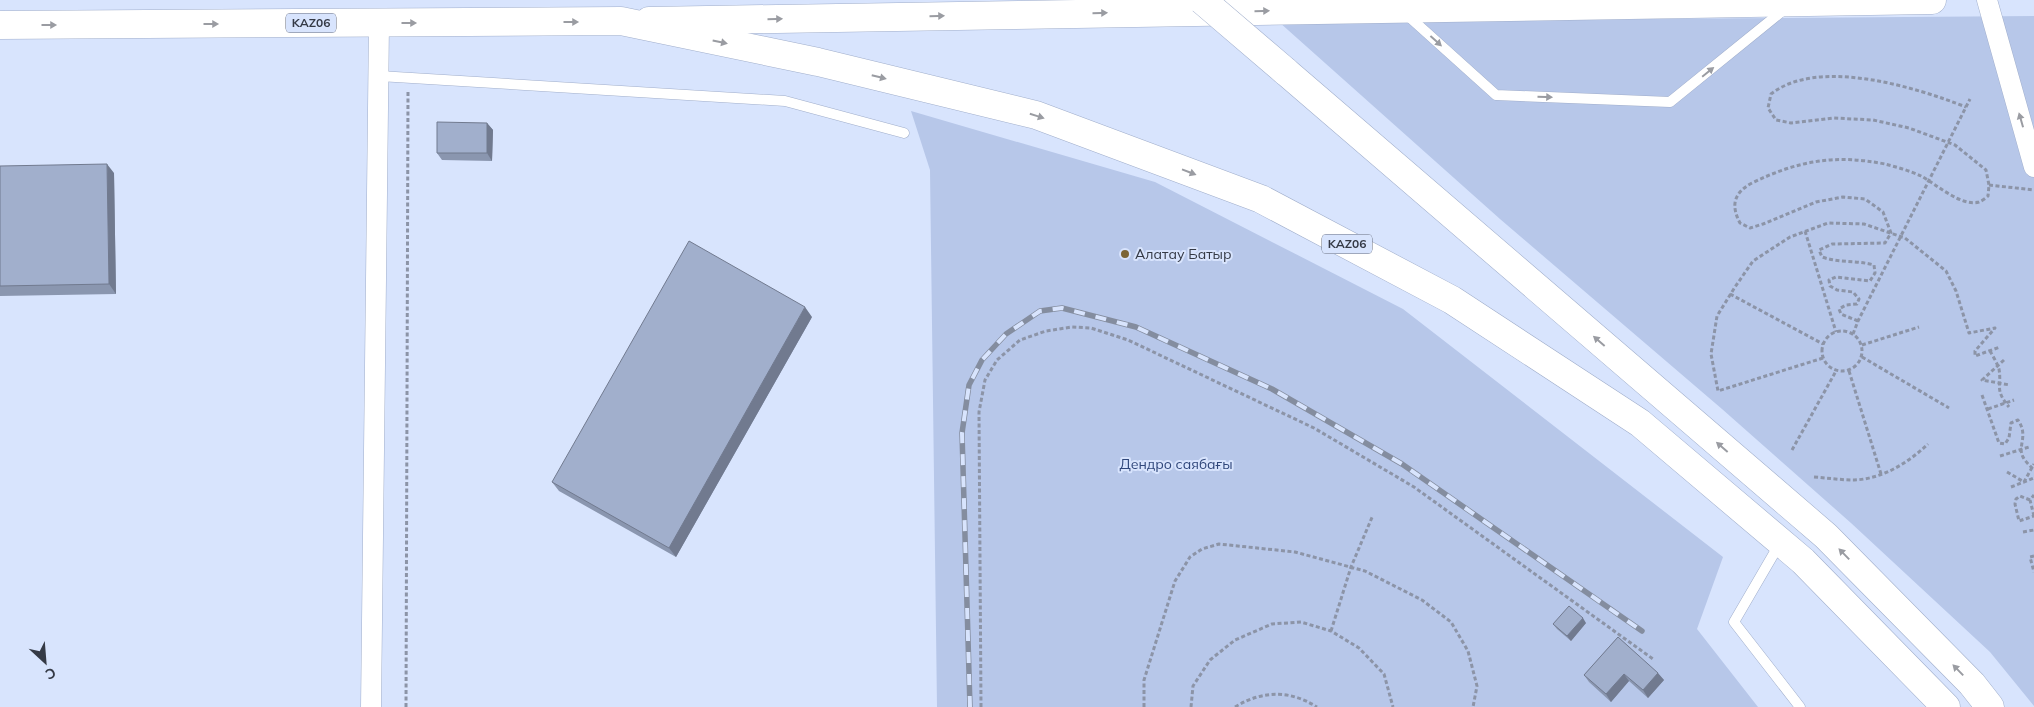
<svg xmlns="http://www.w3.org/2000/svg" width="2034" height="707" font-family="Mulish,sans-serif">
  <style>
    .green { fill: #b7c7e9 }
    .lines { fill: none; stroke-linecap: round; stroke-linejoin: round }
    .service-casing { stroke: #a0aecb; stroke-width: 11 }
    .minor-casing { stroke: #a0aecb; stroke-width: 21 }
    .primary-casing { stroke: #a0aecb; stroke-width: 29 }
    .trunk-casing { stroke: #a0aecb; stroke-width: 29 }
    .path { stroke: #8c94a7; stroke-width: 3; stroke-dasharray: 4 2.5; stroke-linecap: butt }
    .service { stroke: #fff; stroke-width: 10 }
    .minor { stroke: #fff; stroke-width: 20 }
    .primary { stroke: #fff; stroke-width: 28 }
    .trunk { stroke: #fff; stroke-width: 28 }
    .rail-casing { stroke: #848d9f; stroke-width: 5.5 }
    .rail { stroke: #d8e4fd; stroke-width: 4; stroke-dasharray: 11; stroke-linecap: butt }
    .trunk-bridge-casing { stroke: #a0aecb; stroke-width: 29; stroke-linecap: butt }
    .trunk-bridge { stroke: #fff; stroke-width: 28 }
    .wall { fill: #8a96af }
    .shaded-wall { fill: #717a8f }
    .building { fill: #a1afcc; stroke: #717a8f }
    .oneway { fill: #9a9ca2 }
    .poi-dot { fill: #7c6535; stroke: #d8e4fd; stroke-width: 2 }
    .labels { text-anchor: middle; stroke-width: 4; stroke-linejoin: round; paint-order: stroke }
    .shield { fill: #d8e4fd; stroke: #666d7d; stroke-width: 1 }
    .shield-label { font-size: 12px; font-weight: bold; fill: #353a46 }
    .poi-label { font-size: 14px; fill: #353a46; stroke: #d8e4fd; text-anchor: start }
    .park-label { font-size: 14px; fill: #30477b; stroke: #d8e4fd }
  </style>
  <rect width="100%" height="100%" fill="#d8e4fd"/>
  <path class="green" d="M 2034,16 L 2034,706 L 1990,652 L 1851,523 L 1722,409 L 1500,219 L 1279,22 Z
    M 911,111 L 1155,182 L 1403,309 L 1723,557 L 1697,629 L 1758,707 L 937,707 L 930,170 Z"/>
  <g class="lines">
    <defs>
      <path id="service" d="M 1406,14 L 1496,95 L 1670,102 L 1786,8
        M 379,76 L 785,101 L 904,133
        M 1780,543 L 1734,622 L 1800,707"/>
      <path id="minor" d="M 1987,0 L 2034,167
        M 371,707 L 379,23"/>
      <path id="primary" d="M 649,21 L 1932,0"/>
      <path id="trunk" d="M 0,25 L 621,21 L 818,62 L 1036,115 L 1261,199 L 1452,300 L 1640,423 L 1803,561 L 1946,707
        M 1285,71 L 1826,536 L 1972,684 L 1990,707"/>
    </defs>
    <use href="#service" class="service-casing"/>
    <use href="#minor" class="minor-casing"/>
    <use href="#primary" class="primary-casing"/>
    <use href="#trunk" class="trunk-casing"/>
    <path class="path" d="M 1989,185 L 2034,190
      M 1805,231 L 1836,332
      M 1730,294 L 1823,344
      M 1858,321 L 1841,314 L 1839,309 L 1846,305 L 1857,304 L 1859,299 L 1853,292 L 1837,290 L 1830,286 L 1829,280 L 1836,277 L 1870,281 L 1875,273 L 1874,265 C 1856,260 1839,263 1822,257 L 1819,250 L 1832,244 L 1885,243 L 1891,233 L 1883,212 L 1865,199 L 1843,197 L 1816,202 L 1763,224 L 1750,228 L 1740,223 C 1731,206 1733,193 1752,183 C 1797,161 1835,154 1885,164 C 1896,167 1911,171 1921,176 C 1936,184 1961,207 1979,202 C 1982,201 1986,198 1988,196 L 1989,185 L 1986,170 L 1955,145 L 1909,128 L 1873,120 L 1834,118 L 1791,123 L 1776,120 L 1768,108 L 1771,94 C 1818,57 1915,87 1966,107
      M1822 351a20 20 0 1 1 40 0a20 20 0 1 1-40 0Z
      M 1853,334 L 1858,321 L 1970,99
      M 1862,345 L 1919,327
      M 1990,351 C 1993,356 1997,363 1999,369 C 2002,387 1994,389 2009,407
      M 1862,357 L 1949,408
      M 1823,358 L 1718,391 L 1711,354 L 1717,316 L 1735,287 L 1753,261 L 1790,237 L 1828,223 L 1864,224 L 1905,238 L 1946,271 L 1956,291 L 1969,333 L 1995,328 L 1975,351 L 1975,356 L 2000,347
      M 2004,360 L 1982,380 L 2010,385
      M 1849,371 L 1881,474
      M 1982,395 L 1999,443 L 2005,444 L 2009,438 L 2011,423 L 2018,420 C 2029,436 2017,446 2023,457 C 2025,461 2030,466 2034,470
      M 1988,409 L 2014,400
      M 1792,450 L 1836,371
      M 2000,456 L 2029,447
      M 2007,472 L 2024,482 L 2034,464
      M 1814,477 C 1828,478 1841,480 1854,480 C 1882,479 1908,463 1928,444
      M 2011,487 L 2034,478
      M 2030,500 L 2020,496 L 2016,499 L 2015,504 L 2019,521 L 2034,516
      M 2034,516 L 2030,500 L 2034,495
      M 2023,532 L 2034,530
      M 2034,556 L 2030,557 L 2034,572
      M 1331,631 L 1351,567 L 1373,515
      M 406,707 L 408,90
      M 981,707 L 979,412 L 985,380 L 997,360 L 1020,340 L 1046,331 L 1072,327 L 1091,328 L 1128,340 L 1314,428 L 1414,487 L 1653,659
      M 1144,707 L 1144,680 L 1175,581 L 1190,557 L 1202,549 L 1219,544 L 1295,552 L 1365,571 L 1422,600 L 1451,622 L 1468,651 L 1477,686 L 1473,707
      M 1191,707 L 1193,686 L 1210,660 L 1235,640 L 1272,624 L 1301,622 L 1331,631 L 1359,648 L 1384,674 L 1393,707
      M 1235,707 C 1263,690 1290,690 1317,707"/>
    <use href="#service" class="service"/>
    <use href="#minor" class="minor"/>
    <use href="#primary" class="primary"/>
    <use href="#trunk" class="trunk"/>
    <defs>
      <path id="rail" d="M 970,707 L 962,433 L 969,385 L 982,360 L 1006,334 L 1040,311 L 1062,308 L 1136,327 L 1272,389 L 1402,464 L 1642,631"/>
    </defs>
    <use href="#rail" class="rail-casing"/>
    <use href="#rail" class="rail"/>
    <defs>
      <path id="trunk-bridge" d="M 1202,0 L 1285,71"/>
    </defs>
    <use href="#trunk-bridge" class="trunk-bridge-casing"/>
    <use href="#trunk-bridge" class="trunk-bridge"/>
  </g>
  <path class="wall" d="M 487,123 L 493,130 L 492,161 L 442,160 L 437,153 Z
    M 0,166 L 114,173 L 116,294 L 0,296 Z
    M 812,317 L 676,557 L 559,491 L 552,482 Z
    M 1586,623 L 1571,641 L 1557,629 L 1553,624 Z
    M 1618,637 L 1664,680 L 1648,698 L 1629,681 L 1611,702 L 1589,682 L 1584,675 Z"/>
  <path class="shaded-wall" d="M 487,123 L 493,130 L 492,161 L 487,153 Z
    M 107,164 L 114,173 L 116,294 L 109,284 Z
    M 805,307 L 812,317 L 676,557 L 669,548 Z
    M 1583,618 L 1586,623 L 1571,641 L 1567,636 Z
    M 1658,673 L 1664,680 L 1648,698 L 1643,690 Z
    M 1624,674 L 1629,681 L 1611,702 L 1606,694 Z"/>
  <path class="building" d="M 437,122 L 487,123 L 487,153 L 437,153 Z
    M 107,164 L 109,284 L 0,286 L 0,166 Z
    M 689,241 L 805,307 L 669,548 L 552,482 Z
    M 1569,606 L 1583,618 L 1567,636 L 1553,624 Z
    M 1618,637 L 1658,673 L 1643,690 L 1624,674 L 1606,694 L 1584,675 Z"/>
  <defs><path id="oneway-solid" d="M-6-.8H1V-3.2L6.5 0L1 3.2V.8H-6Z" transform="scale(1.25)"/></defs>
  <g class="oneway">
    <use href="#oneway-solid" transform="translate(1262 11) rotate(-1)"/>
    <use href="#oneway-solid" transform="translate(1100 13) rotate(-1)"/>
    <use href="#oneway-solid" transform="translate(937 16) rotate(-1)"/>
    <use href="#oneway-solid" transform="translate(775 19) rotate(-1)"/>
    <use href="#oneway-solid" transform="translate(571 22)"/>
    <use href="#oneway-solid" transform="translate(409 23)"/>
    <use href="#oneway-solid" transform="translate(211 24)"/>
    <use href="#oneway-solid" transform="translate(49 25)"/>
    <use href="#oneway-solid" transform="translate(1436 41) rotate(42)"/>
    <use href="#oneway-solid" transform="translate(720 42) rotate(12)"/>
    <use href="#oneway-solid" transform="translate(1708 72) rotate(-39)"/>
    <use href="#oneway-solid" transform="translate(879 77) rotate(14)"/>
    <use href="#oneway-solid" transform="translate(1545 97) rotate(2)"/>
    <use href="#oneway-solid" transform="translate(1037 116) rotate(17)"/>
    <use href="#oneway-solid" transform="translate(2021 120) rotate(-106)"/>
    <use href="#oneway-solid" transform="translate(1189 172) rotate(21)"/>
    <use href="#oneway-solid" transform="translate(1599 341) rotate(-139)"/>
    <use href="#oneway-solid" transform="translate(1722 447) rotate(-139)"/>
    <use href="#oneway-solid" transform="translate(1844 554) rotate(-134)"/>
    <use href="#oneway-solid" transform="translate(1958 670) rotate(-134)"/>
  </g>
  <circle class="poi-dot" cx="1125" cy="254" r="5"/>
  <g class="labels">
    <g class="shield">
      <rect x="286" y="13.5" width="50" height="19" rx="4"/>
      <rect x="1322" y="234.5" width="50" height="19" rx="4"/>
    </g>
    <g class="shield-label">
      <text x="311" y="27">KАZ06</text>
      <text x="1347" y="248">KАZ06</text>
    </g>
    <g class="poi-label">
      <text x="1135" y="259">Алатау Батыр</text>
    </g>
    <g class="park-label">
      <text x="1176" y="469">Дендро саябағы</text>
    </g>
  </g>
  <g transform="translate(45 662) rotate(154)" stroke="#d8e4fd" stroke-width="4" paint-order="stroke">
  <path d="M0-4L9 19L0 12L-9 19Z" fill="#353a46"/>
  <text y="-8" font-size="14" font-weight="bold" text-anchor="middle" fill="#353a46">С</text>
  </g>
</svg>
